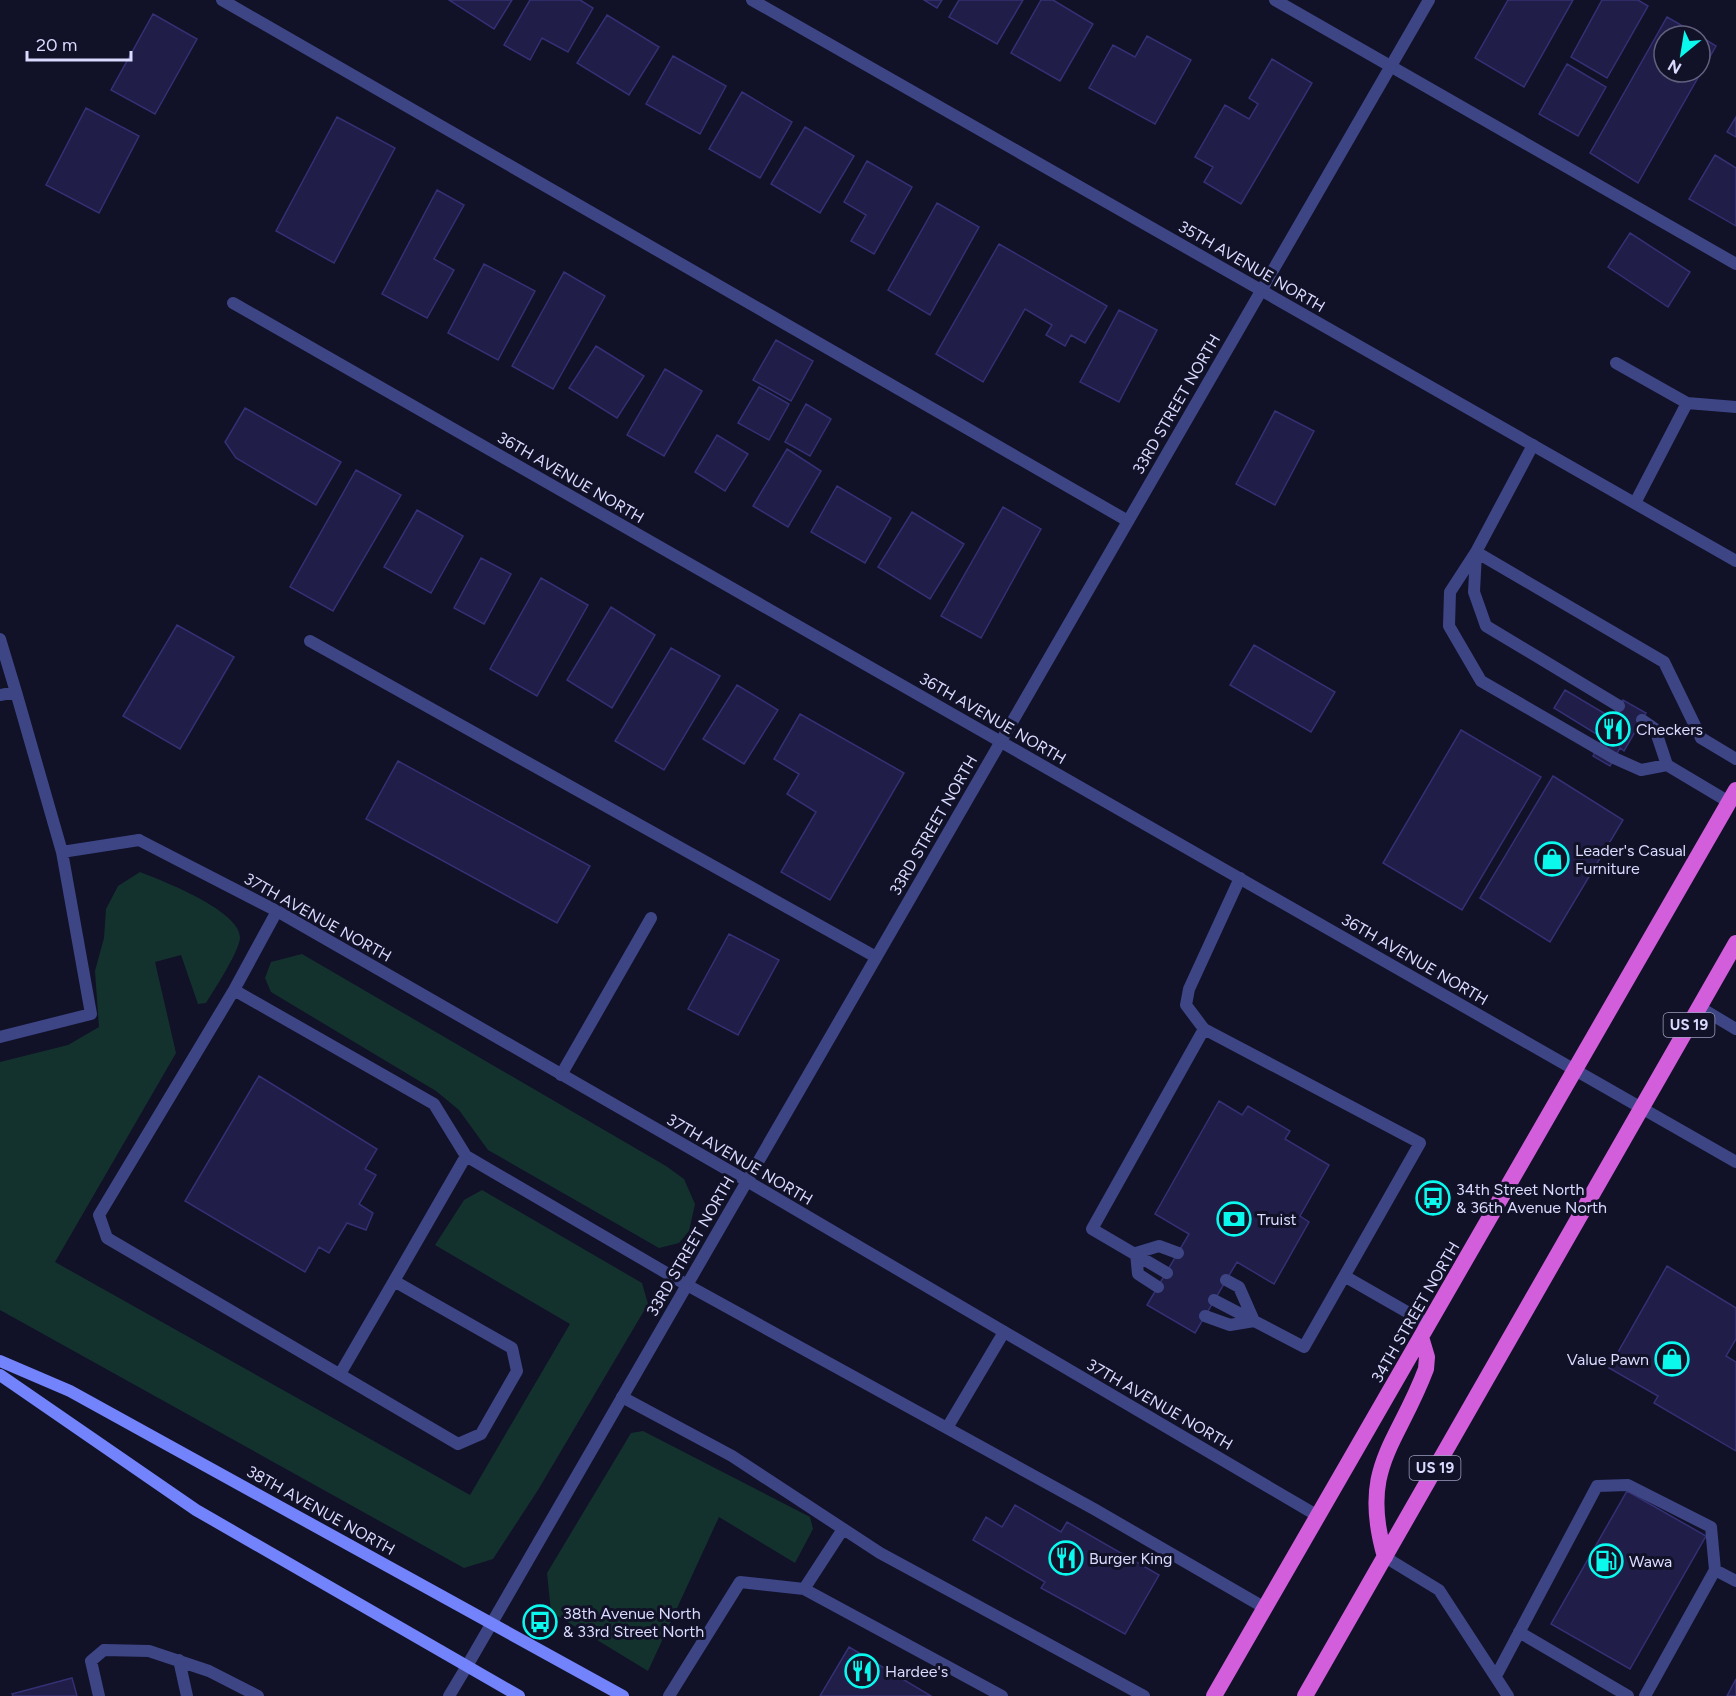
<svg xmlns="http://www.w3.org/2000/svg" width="1736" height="1696" font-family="Figtree,sans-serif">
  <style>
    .green { fill: #14322d }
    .building { fill: #201d48; stroke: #343074; stroke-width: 1.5 }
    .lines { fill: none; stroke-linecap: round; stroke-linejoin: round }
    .service { stroke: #3d4585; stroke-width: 12 }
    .minor { stroke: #3d4585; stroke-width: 12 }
    .secondary { stroke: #7383fb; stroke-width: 12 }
    .trunk { stroke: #d35edc; stroke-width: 16 }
    .labels { text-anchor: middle; stroke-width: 6; stroke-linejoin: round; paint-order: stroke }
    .shield { fill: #111128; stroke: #9d9ebe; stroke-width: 1.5 }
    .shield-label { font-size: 15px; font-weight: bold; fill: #d9dafe }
    .street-label { font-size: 16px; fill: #d9dafe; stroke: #111128 }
    .poi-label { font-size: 16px; fill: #d9dafe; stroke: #111128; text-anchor: start }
  </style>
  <rect width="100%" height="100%" fill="#111128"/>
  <path class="green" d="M 140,872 C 163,881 241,911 240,938 C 239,952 214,990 206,1003 L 198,1004 L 181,955 L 155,962 L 176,1053 L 55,1262 L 470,1495 L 570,1324 L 435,1245 L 464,1200 L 482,1190 L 642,1283 L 648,1304 L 538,1490 L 493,1559 L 464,1568 L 0,1310 L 0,1062 L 68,1045 L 99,1027 L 95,971 L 104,938 L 106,909 L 118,886 Z
    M 302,954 L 666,1166 L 684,1179 L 695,1204 L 689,1231 L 679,1243 L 659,1248 L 488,1150 L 459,1110 L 436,1091 L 271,992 L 265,978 L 271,962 Z
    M 643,1431 L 810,1517 L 813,1529 L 795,1563 L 719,1517 L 648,1671 L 551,1612 L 547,1573 L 631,1433 Z"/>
  <path class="building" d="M 449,0 L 512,0 L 494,29 Z
    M 530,0 L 580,0 L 593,8 L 568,52 L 542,38 L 530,60 L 504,45 Z
    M 924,0 L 942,0 L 937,8 Z
    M 959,0 L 1023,0 L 997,44 L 949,17 Z
    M 1041,0 L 1053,0 L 1093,24 L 1060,81 L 1011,53 Z
    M 1508,0 L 1573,0 L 1524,87 L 1475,58 Z
    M 1602,0 L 1638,0 L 1648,6 L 1607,78 L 1571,57 Z
    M 153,14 L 197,39 L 155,114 L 111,90 Z
    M 607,15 L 659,47 L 629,95 L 577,63 Z
    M 1667,17 L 1700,36 L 1664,36 L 1664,72 L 1700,72 L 1700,36 L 1716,46 L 1638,183 L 1590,153 Z
    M 1147,36 L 1191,60 L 1155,124 L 1089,88 L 1113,45 L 1135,57 Z
    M 673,56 L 726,86 L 700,134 L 646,104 Z
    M 1272,59 L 1312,83 L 1241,204 L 1204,182 L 1213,167 L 1195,157 L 1225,105 L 1249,119 L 1258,104 L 1249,98 Z
    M 1567,64 L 1606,87 L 1578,136 L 1539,114 Z
    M 742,92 L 792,122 L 760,178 L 709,149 Z
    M 86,108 L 139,136 L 99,213 L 46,185 Z
    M 337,117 L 395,148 L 334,263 L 276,231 Z
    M 1736,117 L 1736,137 L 1727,132 Z
    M 805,127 L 854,156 L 820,213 L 771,184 Z
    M 1715,155 L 1736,168 L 1736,226 L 1689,199 Z
    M 867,161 L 912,187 L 874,254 L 851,241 L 866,215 L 844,202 Z
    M 437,190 L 464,205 L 434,259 L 454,270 L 427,318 L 382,294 Z
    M 937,203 L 979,227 L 930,315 L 888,290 Z
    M 1630,233 L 1690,272 L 1668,307 L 1608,267 Z
    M 999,244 L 1107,306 L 1085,343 L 1071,335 L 1065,346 L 1046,335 L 1052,325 L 1025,309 L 983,382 L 936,354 Z
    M 484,264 L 535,291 L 498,360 L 448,333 Z
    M 564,272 L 605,296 L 553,389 L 512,366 Z
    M 1119,310 L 1157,330 L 1119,402 L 1080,382 Z
    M 776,340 L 813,361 L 791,401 L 753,380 Z
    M 596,346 L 644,376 L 617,418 L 569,388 Z
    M 665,369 L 702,391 L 664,456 L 627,435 Z
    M 759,387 L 789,404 L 769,440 L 738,423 Z
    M 806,404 L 831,419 L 810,456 L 785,442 Z
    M 245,408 L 341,462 L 316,505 L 236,458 L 225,442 Z
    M 1275,411 L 1314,431 L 1275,505 L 1236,484 Z
    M 717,435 L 748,454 L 725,491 L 695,472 Z
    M 787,449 L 821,471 L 788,527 L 753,506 Z
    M 356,470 L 401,495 L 333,611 L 290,587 Z
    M 837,486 L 891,518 L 865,563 L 811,532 Z
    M 1003,507 L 1041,529 L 981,638 L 941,616 Z
    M 417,510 L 463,536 L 431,593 L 384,567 Z
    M 912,512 L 964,544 L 930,599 L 878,567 Z
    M 481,558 L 511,574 L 484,624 L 454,608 Z
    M 541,578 L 588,605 L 537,696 L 490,669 Z
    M 611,607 L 655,635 L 612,708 L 567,680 Z
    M 177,625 L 234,657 L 180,749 L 123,716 Z
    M 1254,645 L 1335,692 L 1311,732 L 1230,685 Z
    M 671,648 L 720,676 L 664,770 L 615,741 Z
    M 737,685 L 778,710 L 744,764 L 703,739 Z
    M 1565,690 L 1612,718 L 1623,700 L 1646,713 L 1624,751 L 1620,748 L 1610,766 L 1593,756 L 1603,738 L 1554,708 Z
    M 800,714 L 904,773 L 830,900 L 781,872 L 816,812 L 787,794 L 799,774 L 774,759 Z
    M 1461,730 L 1541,777 L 1462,910 L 1383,863 Z
    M 398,761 L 590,866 L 557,923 L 366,819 Z
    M 1553,776 L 1623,820 L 1550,942 L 1480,898 Z
    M 729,934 L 779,960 L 738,1035 L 688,1009 Z
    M 259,1076 L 377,1149 L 365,1169 L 376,1175 L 359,1204 L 373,1213 L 366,1230 L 347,1223 L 329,1253 L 319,1247 L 305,1272 L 185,1201 Z
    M 1219,1101 L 1242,1115 L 1248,1106 L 1290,1131 L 1285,1139 L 1329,1165 L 1300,1216 L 1309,1222 L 1274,1284 L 1237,1262 L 1195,1333 L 1147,1305 L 1189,1234 L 1155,1214 Z
    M 1667,1266 L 1736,1308 L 1736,1339 L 1726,1356 L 1736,1362 L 1736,1451 L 1654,1403 L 1658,1396 L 1609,1368 Z
    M 1627,1491 L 1706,1536 L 1630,1669 L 1551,1624 Z
    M 1015,1505 L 1061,1532 L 1067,1522 L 1159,1575 L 1125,1634 L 1041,1588 L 1045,1582 L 973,1540 L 986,1517 L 1002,1527 Z
    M 849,1647 L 931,1696 L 820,1696 Z
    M 72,1678 L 77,1696 L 13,1696 L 12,1694 Z
    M 1736,1679 L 1736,1696 L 1727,1696 Z"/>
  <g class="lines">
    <path class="service" d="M 222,0 L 1128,521
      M 1275,0 L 1736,264
      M 1616,363 L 1687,403
      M 1533,445 L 1476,552 L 1664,662 L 1701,738 L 1736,759
      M 1635,503 L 1687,403 L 1736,407
      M 1476,552 L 1450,592 L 1449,626 L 1481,681 L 1614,758 L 1641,770 L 1667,765
      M 1476,553 L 1474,592 L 1486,626 L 1619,706
      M 0,639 L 16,692
      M 310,641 L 876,957
      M 0,695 L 16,692 L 62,852 L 91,1014 L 0,1037
      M 1642,720 L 1655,729 L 1667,765 L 1729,802
      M 62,852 L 139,840
      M 277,911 L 234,990 L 434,1104 L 466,1156 L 687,1285 L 1094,1509 L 1265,1608
      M 234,990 L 99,1215 L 107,1238 L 458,1444 L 481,1434 L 517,1371 L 512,1348 L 394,1281 L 466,1156
      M 1699,1007 L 1736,1029
      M 561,1075 L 651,918
      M 1167,1273 L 1092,1229 L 1204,1029
      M 1346,1277 L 1428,1324
      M 1158,1287 L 1138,1274 L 1136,1253 L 1159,1246 L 1178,1253
      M 1214,1300 L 1304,1347 L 1420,1143 L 1204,1029 L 1186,1005 L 1189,989 L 1240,878
      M 1205,1316 L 1230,1325 L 1254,1321 L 1239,1287 L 1226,1280
      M 340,1374 L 394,1281
      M 622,1397 L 732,1456 L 880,1553 L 1144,1696
      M 947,1428 L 1004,1332
      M 1385,1557 L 1439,1590 L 1508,1696
      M 804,1589 L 1002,1696
      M 1519,1632 L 1628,1696
      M 179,1660 L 187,1696
      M 1496,1676 L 1597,1486 L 1628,1485 L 1711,1527 L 1715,1570
      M 99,1696 L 91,1661 L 104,1650 L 149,1651 L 209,1671 L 258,1696
      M 449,1696 L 467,1666
      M 669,1696 L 740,1582 L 804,1589 L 843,1529
      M 1645,1696 L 1715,1570 L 1736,1581"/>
    <path class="minor" d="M 752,0 L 1736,561
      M 233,303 L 1736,1162
      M 139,840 L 277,911 L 747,1181 L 1318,1516
      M 467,1666 L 1429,0"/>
    <path class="secondary" d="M 0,1361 L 70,1391 L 623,1696
      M 0,1375 L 196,1510 L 519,1696"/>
    <path class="trunk" d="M 1385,1557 C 1359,1467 1397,1446 1426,1369 L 1427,1357 L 1421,1337
      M 1214,1696 L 1736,790
      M 1305,1696 L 1736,943"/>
  </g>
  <defs>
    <symbol id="restaurant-ring" viewBox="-11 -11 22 22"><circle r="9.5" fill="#111128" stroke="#0bf8ed" stroke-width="1.5"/><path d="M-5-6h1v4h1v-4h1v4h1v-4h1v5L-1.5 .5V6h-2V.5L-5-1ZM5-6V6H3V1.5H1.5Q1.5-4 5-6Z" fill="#0bf8ed"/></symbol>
    <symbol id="shop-ring" viewBox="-11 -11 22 22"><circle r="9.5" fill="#111128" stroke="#0bf8ed" stroke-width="1.5"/><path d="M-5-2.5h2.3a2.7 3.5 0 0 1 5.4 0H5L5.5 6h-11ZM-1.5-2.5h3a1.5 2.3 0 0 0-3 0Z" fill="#0bf8ed"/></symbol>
    <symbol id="bus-ring" viewBox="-11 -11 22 22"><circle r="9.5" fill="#111128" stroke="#0bf8ed" stroke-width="1.5"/><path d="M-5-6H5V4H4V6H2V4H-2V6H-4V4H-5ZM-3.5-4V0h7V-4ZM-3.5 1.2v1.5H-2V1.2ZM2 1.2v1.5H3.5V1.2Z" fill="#0bf8ed"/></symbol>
    <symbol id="bank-ring" viewBox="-11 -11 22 22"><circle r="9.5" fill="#111128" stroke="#0bf8ed" stroke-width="1.5"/><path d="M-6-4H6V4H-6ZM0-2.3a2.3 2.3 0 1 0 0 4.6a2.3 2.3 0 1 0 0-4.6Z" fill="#0bf8ed"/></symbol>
    <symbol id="fuel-ring" viewBox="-11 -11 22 22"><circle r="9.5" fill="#111128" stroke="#0bf8ed" stroke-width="1.5"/><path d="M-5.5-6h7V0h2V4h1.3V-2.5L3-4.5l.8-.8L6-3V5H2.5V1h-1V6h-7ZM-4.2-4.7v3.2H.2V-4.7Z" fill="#0bf8ed"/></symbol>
  </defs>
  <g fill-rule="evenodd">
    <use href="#restaurant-ring" x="1594" y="710" width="38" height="38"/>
    <use href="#shop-ring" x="1533" y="840" width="38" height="38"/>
    <use href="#bus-ring" x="1414" y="1179" width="38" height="38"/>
    <use href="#bank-ring" x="1215" y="1200" width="38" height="38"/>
    <use href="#shop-ring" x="1653" y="1340" width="38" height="38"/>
    <use href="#restaurant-ring" x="1047" y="1539" width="38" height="38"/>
    <use href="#fuel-ring" x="1587" y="1542" width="38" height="38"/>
    <use href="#bus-ring" x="521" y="1603" width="38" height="38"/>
    <use href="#restaurant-ring" x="843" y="1652" width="38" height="38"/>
  </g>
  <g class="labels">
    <g class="shield">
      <rect x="1663.5" y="1013" width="51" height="24" rx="4.5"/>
      <rect x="1409.5" y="1456" width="51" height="24" rx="4.5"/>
    </g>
    <g class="shield-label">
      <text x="1689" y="1030">US 19</text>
      <text x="1435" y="1473">US 19</text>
    </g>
    <g class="street-label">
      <text transform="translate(1252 266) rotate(30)" y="6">35TH AVENUE NORTH</text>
      <text transform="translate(1176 404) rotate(-60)" y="6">33RD STREET NORTH</text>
      <text transform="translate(571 477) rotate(30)" y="6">36TH AVENUE NORTH</text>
      <text transform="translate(993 718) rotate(30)" y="6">36TH AVENUE NORTH</text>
      <text transform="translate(933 825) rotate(-60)" y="6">33RD STREET NORTH</text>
      <text transform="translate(318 917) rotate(29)" y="6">37TH AVENUE NORTH</text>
      <text transform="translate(1415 959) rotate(30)" y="6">36TH AVENUE NORTH</text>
      <text transform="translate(740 1159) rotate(30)" y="6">37TH AVENUE NORTH</text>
      <text transform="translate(690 1246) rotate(-60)" y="6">33RD STREET NORTH</text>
      <text transform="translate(1415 1312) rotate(-60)" y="6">34TH STREET NORTH</text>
      <text transform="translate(1160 1404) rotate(30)" y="6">37TH AVENUE NORTH</text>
      <text transform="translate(321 1510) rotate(29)" y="6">38TH AVENUE NORTH</text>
    </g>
    <g class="poi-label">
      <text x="1636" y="735">Checkers</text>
      <text x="1575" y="856">Leader's Casual<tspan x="1575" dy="18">Furniture</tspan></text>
      <text x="1456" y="1195">34th Street North<tspan x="1456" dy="18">&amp; 36th Avenue North</tspan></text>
      <text x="1257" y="1225">Truist</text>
      <text x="1649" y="1365" text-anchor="end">Value Pawn</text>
      <text x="1089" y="1564">Burger King</text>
      <text x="1629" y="1567">Wawa</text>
      <text x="563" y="1619">38th Avenue North<tspan x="563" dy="18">&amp; 33rd Street North</tspan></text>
      <text x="885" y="1677">Hardee's</text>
    </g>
  </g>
  <g transform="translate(1682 54) rotate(210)"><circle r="28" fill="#111128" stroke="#61617e" stroke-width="1.5"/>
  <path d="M0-4.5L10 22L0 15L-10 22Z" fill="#0bf8ed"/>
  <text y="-9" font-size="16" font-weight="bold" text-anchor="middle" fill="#d9dafe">N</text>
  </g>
  <path d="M27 51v9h104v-9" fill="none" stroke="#d9dafe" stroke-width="3"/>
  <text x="36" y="51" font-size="18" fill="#d9dafe" stroke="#111128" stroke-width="4.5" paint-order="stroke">20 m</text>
</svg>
